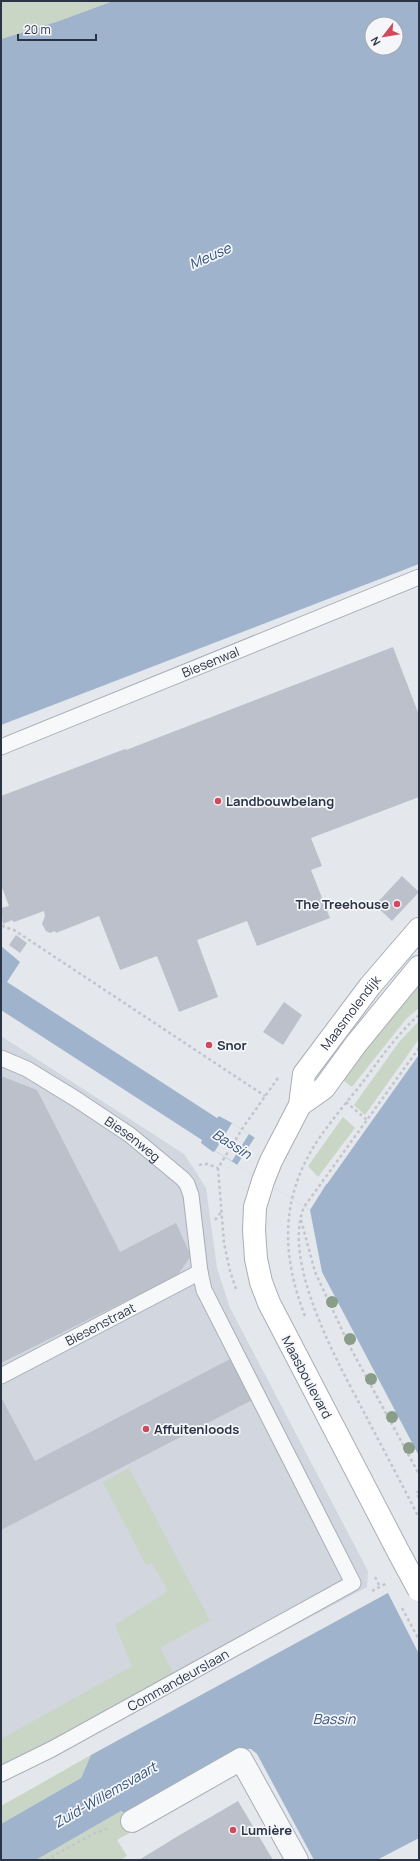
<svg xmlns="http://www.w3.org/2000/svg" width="420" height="1861" font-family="Manrope,sans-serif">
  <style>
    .built { fill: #d2d6de }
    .green { fill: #c9d6c5 }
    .water { fill: #9fb4cc; fill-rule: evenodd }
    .pier { fill: #e4e7ec }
    .building { fill: #bbc0ca }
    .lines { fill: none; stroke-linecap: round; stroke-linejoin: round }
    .lane-casing { stroke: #a9aeb7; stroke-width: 17 }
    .street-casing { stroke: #a9aeb7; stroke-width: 24 }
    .secondary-casing { stroke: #a9aeb7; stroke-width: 24 }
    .path { stroke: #c2c5cb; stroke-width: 2.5; stroke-dasharray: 3 3; stroke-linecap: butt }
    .lane { stroke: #f7f8fa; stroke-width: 15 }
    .street { stroke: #f7f8fa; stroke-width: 22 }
    .secondary { stroke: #fff; stroke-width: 22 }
    .secondary-bridge-casing { stroke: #a9aeb7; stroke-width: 24; stroke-linecap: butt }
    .path-bridge { stroke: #c2c5cb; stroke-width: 2.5; stroke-dasharray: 3 3; stroke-linecap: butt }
    .secondary-bridge { stroke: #fff; stroke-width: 22 }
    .tree { fill: #899d89 }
    .poi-dot { fill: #d1495b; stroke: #f4f6f9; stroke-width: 1.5 }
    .labels { text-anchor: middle; stroke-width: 3.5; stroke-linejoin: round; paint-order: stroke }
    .street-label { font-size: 13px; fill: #2b3445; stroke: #f4f6f9 }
    .poi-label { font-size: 13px; font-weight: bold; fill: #2b3445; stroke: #f4f6f9; text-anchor: start }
    .water-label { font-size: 14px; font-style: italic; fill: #34527a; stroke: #f4f6f9 }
  </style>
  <rect width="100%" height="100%" fill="#e4e7ec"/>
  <path class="built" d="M 1,1036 L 184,1154 L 192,1166 L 206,1188 L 217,1268 L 230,1308 L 368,1571 L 367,1587 L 52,1755 L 1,1781 Z"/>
  <path class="green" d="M 1,1 L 113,1 L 59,21 L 1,39 Z
    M 419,978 L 419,1008 L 406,1019 L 352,1087 L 340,1078 Z
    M 419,1021 L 419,1039 L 365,1115 L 354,1105 L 399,1042 Z
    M 343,1117 L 355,1128 L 318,1177 L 308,1166 Z
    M 129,1468 L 210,1620 L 160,1648 L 174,1674 L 104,1714 L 1,1768 L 1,1739 L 132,1666 L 115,1625 L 168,1591 L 152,1563 L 146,1565 L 103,1482 Z
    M 91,1755 L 81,1778 L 1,1824 L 1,1806 Z
    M 121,1811 L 133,1831 L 117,1840 L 127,1856 L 120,1860 L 36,1860 Z"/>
  <path class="water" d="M 113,1 L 419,1 L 419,564 L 1,725 L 1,39 L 59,21 ZM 372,24 L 396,24 L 396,48 L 372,48 Z
    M 1,946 L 20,962 L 7,982 L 217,1118 L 219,1116 L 232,1123 L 327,1184 L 418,1056 L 419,1057 L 419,1456 L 322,1272 L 310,1210 L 215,1151 L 213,1152 L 201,1143 L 202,1140 L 1,1010 Z
    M 419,1576 L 419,1838 L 377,1860 L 314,1860 L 257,1754 L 251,1749 L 248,1749 L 127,1815 L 121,1811 L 36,1860 L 1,1860 L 1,1824 L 81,1778 L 91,1755 Z"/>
  <path class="pier" d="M 232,1123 L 249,1134 L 232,1161 L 215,1151 Z
    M 255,1137 L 327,1183 L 310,1210 L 237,1165 Z
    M 419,1574 L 419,1654 L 387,1591 Z"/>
  <path class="building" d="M 393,647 L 419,715 L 419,797 L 311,838 L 322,866 L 311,870 L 330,918 L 257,946 L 247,921 L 197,940 L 218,997 L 179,1012 L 157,956 L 120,970 L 99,916 L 56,933 L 55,931 L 50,933 L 46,931 L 42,924 L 45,916 L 44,911 L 14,922 L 12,920 L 3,924 L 1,908 L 9,906 L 1,885 L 1,796 L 125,749 L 126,750 Z
    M 402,876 L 419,892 L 392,921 L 375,905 Z
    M 16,935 L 27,943 L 20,953 L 9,945 Z
    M 284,1002 L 302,1015 L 283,1045 L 263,1032 Z
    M 1,1076 L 37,1090 L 120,1252 L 176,1223 L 191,1256 L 179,1273 L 170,1279 L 1,1363 Z
    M 232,1358 L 254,1399 L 1,1530 L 1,1397 L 35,1461 Z
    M 238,1801 L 273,1860 L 139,1860 L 178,1836 Z"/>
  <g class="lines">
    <defs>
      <g id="lane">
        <path id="s1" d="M 1,747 L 419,577"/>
        <path id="s2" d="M 1,1058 L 27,1069 L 76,1099 L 130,1135 L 183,1179 L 187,1184 L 191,1195 L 200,1272 L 204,1290 L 353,1583 L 52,1749 L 1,1774"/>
        <path id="s3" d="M 1,1376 L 200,1272"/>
      </g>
      <path id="street" d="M 132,1821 L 241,1759 L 297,1860"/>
      <g id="secondary">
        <path d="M 300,1105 L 324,1088 L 356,1044 L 419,967"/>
        <path id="s4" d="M 399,1553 L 269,1303 L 261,1282 L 256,1259 L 254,1230 L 255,1207 L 263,1181 L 271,1161 L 300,1105 L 304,1074 L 370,986 L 419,929"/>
      </g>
    </defs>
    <use href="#lane" class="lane-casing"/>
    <use href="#street" class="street-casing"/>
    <use href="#secondary" class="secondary-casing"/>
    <path class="path" d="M 1,919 L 4,927 L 14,930 L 265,1096
      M 419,1048 L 304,1207 C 281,1264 340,1366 367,1418 C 384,1451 402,1484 419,1518
      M 346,1102 L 367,1120
      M 199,1165 L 207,1164 L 218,1168
      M 215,1220 L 222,1211
      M 301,1220 L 315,1272 L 350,1347 L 419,1474
      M 236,1289 L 230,1271 L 224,1243 L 218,1168 L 244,1126 L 278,1078
      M 305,1316 C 281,1254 280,1197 318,1140 C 331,1121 345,1104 359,1087 C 378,1062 396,1035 419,1015
      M 419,1491 L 416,1493 L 419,1498
      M 375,1577 L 380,1587
      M 372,1591 L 387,1583
      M 46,1860 L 93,1834 L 110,1828"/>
    <use href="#lane" class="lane"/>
    <use href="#street" class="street"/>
    <use href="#secondary" class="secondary"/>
    <defs>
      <path id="secondary-bridge" d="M 399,1553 L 419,1590"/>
    </defs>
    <use href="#secondary-bridge" class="secondary-bridge-casing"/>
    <path class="path-bridge" d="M 402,1608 L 419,1640"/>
    <use href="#secondary-bridge" class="secondary-bridge"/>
  </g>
  <g class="tree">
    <circle cx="332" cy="1302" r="6"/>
    <circle cx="350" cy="1339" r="6"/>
    <circle cx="371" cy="1379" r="6"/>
    <circle cx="392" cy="1417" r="6"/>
    <circle cx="409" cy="1448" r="6"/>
  </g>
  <g class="poi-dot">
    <circle cx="218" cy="801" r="4"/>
    <circle cx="397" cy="904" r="4"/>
    <circle cx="209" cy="1045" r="4"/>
    <circle cx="146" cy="1429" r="4"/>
    <circle cx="233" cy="1830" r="4"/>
  </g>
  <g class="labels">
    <g class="street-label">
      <text dy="5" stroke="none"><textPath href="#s1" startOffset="226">Biesenwal</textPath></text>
      <text dy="5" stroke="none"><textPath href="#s4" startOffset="600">Maasmolendijk</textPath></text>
      <text dy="5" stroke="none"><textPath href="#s2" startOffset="155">Biesenweg</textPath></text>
      <text dy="5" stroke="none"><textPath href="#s3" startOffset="112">Biesenstraat</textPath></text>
      <text transform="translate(307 1377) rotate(62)" y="5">Maasboulevard</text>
      <text transform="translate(178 1680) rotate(-29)" y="5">Commandeurslaan</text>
    </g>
    <g class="poi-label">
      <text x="226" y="806">Landbouwbelang</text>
      <text x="389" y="909" text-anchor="end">The Treehouse</text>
      <text x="217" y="1050">Snor</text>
      <text x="154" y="1434">Affuitenloods</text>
      <text x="241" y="1835">Lumière</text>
    </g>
    <g class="water-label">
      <text transform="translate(210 256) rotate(-24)" y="5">Meuse</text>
      <text transform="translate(232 1144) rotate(32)" y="5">Bassin</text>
      <text x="334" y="1724">Bassin</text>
      <text transform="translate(105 1795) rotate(-30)" y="5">Zuid-Willemsvaart</text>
    </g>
  </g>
  <rect width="420" height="1861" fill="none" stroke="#2b3445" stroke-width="4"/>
  <g transform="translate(384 36) rotate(239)"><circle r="19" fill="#f4f6f9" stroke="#a4a8b1"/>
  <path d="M0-3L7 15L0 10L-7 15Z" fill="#d1495b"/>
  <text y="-6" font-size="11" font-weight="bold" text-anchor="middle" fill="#2b3445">N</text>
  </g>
  <path d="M18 34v6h78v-6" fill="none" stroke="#2b3445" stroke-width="2"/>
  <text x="24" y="34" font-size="12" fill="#2b3445" stroke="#f4f6f9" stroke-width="3" paint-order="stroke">20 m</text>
</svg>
